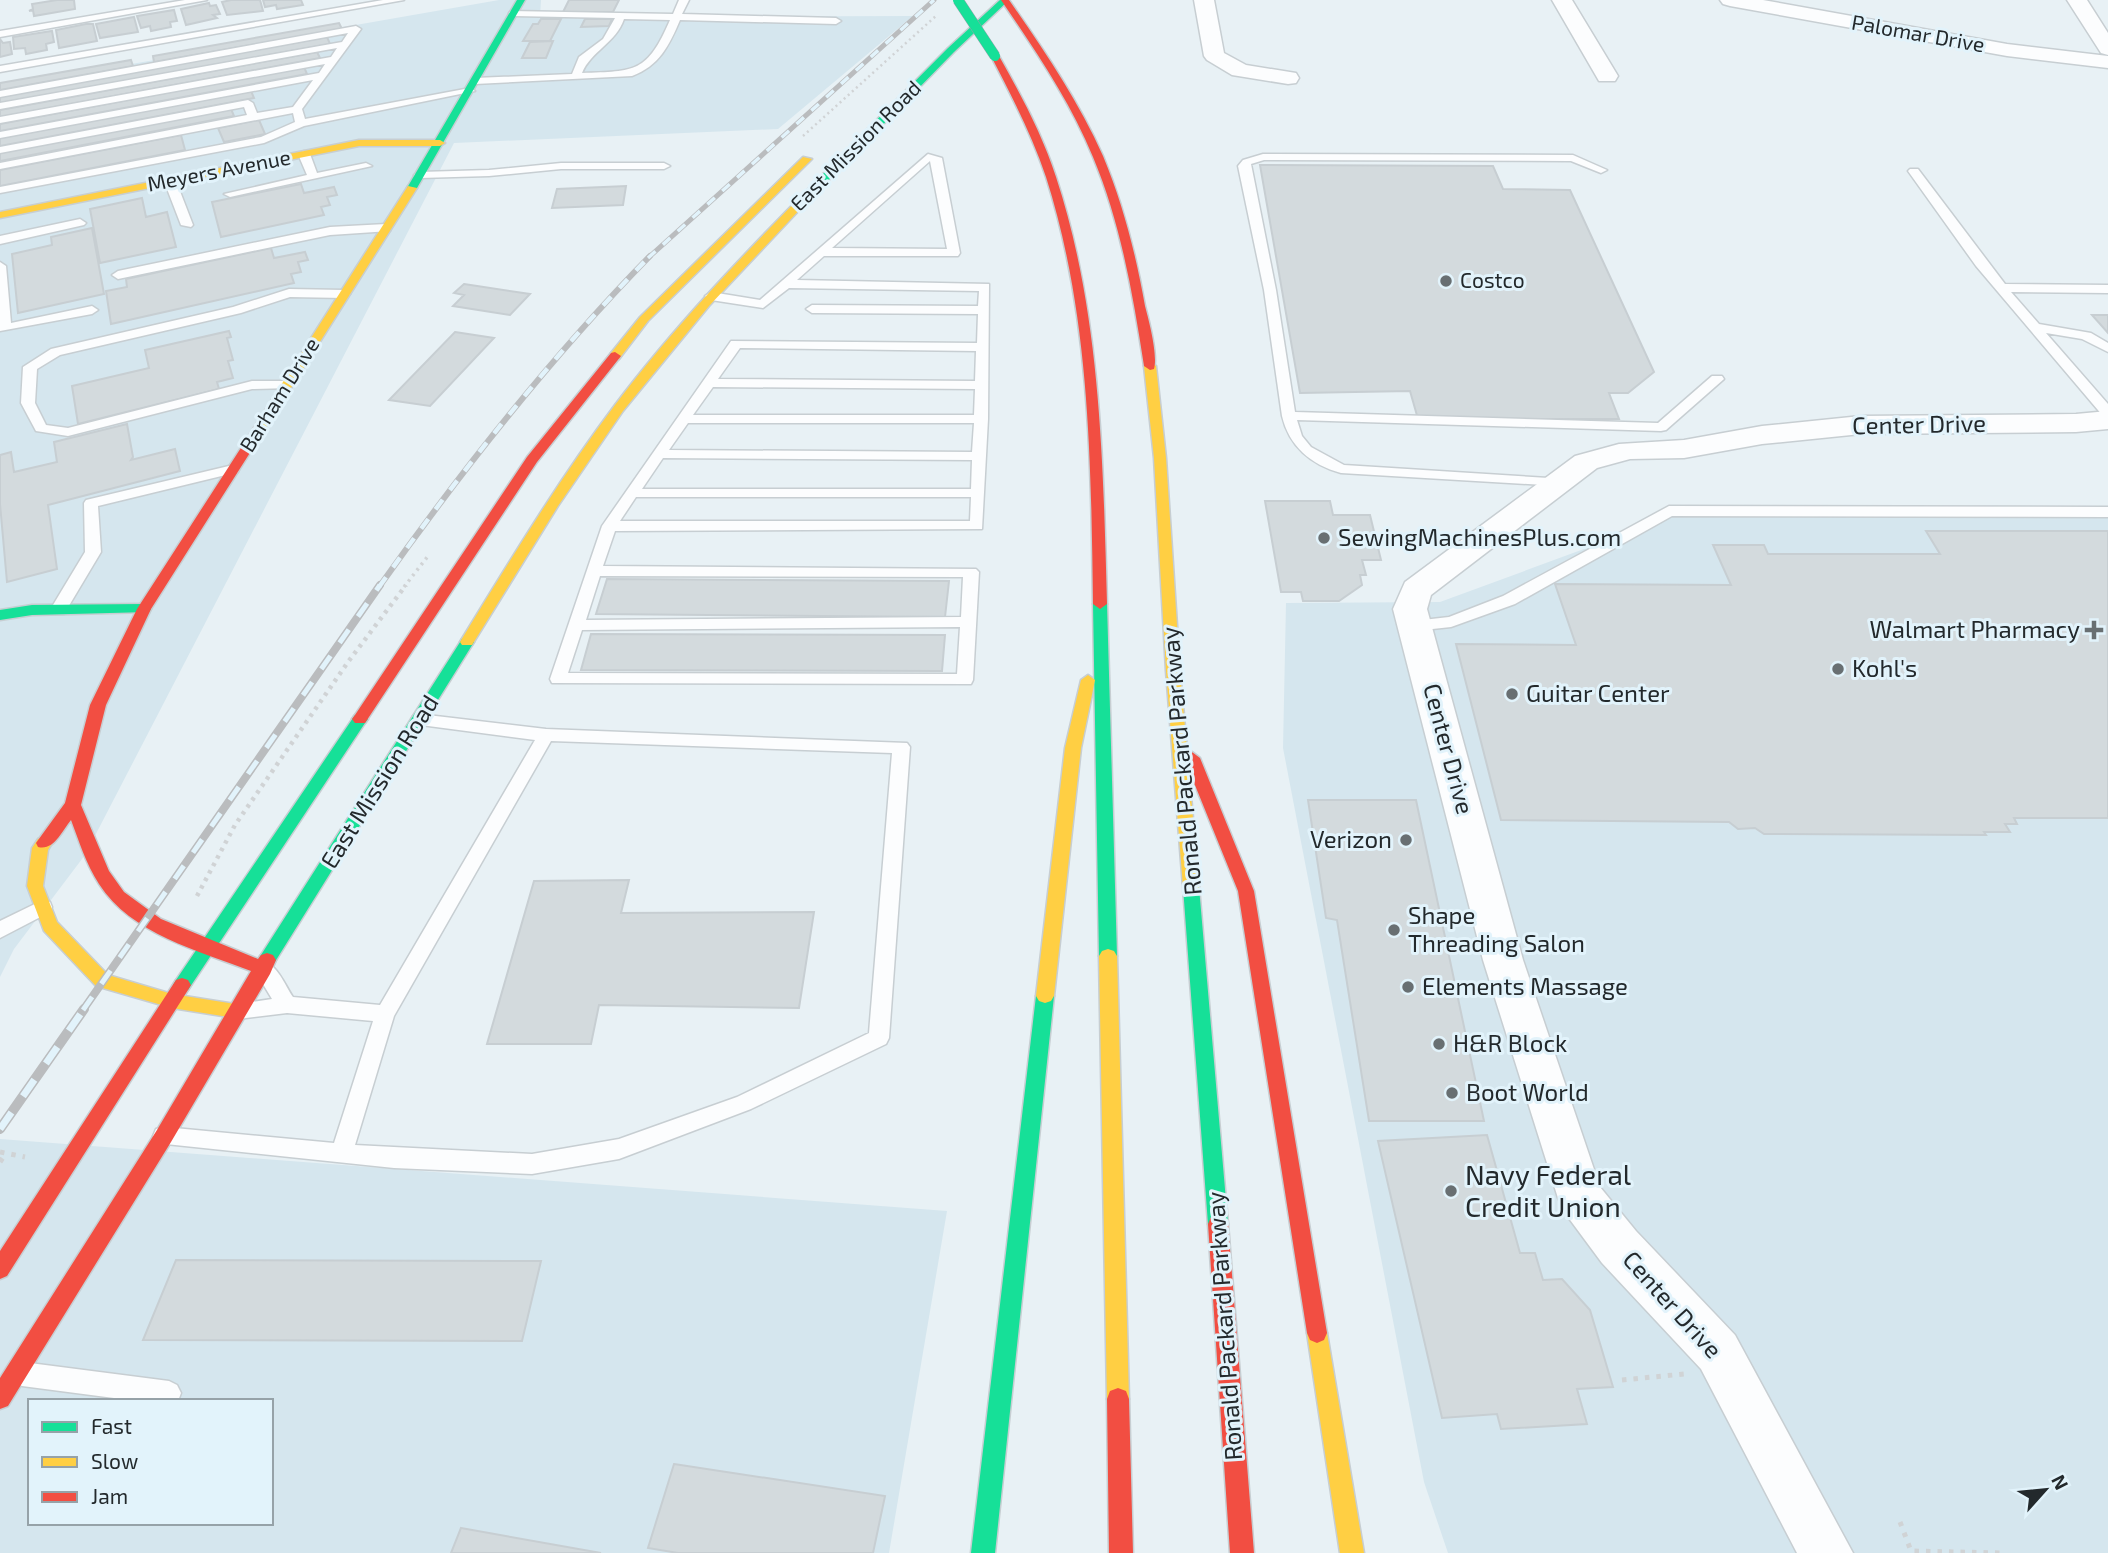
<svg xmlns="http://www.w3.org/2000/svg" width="2108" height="1553" font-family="'Exo 2',sans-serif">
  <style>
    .built { fill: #d5e6ee; fill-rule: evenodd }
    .building { fill: #d3dadd; stroke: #c7ced2; stroke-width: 2 }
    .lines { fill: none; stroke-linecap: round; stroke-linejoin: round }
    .lane-casing { stroke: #c7ced2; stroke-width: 3 }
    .street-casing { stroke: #c7ced2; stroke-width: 3 }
    .fast-casing { stroke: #c7ced2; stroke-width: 3 }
    .slow-casing { stroke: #c7ced2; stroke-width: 3 }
    .jam-casing { stroke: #c7ced2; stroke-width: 3 }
    .path-far3 { stroke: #d0d3d5; stroke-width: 2.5; stroke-dasharray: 2 3.5; stroke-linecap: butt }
    .path-far2 { stroke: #d0d3d5; stroke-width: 3.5; stroke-dasharray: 2.5 4.5; stroke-linecap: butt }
    .path-far1 { stroke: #d0d3d5; stroke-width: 4.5; stroke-dasharray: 3.5 5; stroke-linecap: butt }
    .path { stroke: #d0d3d5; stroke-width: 5; stroke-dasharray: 4.5 7; stroke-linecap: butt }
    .lane { fill: #fcfdfe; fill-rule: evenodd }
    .street { fill: #fcfdfe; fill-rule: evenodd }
    .fast { fill: #16e098; fill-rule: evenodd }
    .slow { fill: #ffcf43; fill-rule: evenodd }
    .jam { fill: #f24e42; fill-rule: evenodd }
    .rail-far3-casing { stroke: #babcbe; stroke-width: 5 }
    .rail-far2-casing { stroke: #babcbe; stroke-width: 6 }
    .rail-far1-casing { stroke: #babcbe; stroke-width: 8 }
    .rail-casing { stroke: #babcbe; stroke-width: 10 }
    .rail-far3 { stroke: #e2f3fb; stroke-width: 3.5; stroke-dasharray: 10; stroke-linecap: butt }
    .rail-far2 { stroke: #e2f3fb; stroke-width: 4.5; stroke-dasharray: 12; stroke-linecap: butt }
    .rail-far1 { stroke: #e2f3fb; stroke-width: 5; stroke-dasharray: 16; stroke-linecap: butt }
    .rail { stroke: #e2f3fb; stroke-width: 7; stroke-dasharray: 20; stroke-linecap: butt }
    .fast-bridge-casing { stroke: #92a4ab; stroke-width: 11; stroke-linecap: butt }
    .fast-bridge { stroke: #16e098; stroke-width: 10 }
    .poi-dot { fill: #686f72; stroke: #e2f3fb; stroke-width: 2.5 }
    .labels { text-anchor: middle; stroke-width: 6; stroke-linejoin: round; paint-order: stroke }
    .far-street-label { font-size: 21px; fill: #23292c; stroke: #e2f3fb }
    .far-poi-label { font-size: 21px; fill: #23292c; stroke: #e2f3fb; text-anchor: start }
    .street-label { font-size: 24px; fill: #23292c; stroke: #e2f3fb }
    .poi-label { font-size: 24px; fill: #23292c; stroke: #e2f3fb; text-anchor: start }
    .near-poi-label { font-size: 28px; fill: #23292c; stroke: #e2f3fb; text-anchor: start }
  </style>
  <rect width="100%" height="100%" fill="#e8f1f5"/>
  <path class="built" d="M 499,0 L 541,0 L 540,17 L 913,16 L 778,129 L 454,143 L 85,855 L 14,949 L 0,977 L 0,87 Z
    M 1693,509 L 2108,509 L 2108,1553 L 1448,1553 L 1424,1482 L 1283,748 L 1286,603 L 1440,602 Z
    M 0,1139 L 947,1211 L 889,1553 L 0,1553 ZM 30,1401 L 271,1401 L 271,1523 L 30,1523 Z"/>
  <path class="building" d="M 57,0 L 74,0 L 75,9 L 34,16 L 33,10 L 29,11 L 33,9 L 32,4 Z
    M 231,0 L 260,0 L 263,11 L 227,15 L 222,2 Z
    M 263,0 L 301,0 L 303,5 L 277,9 L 276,5 L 265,7 Z
    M 569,0 L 619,0 L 613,12 L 563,12 Z
    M 209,3 L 210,6 L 216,5 L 220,14 L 213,15 L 217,18 L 186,25 L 181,9 Z
    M 174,10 L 177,21 L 170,22 L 171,27 L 151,31 L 150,26 L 141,28 L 137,16 Z
    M 134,17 L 138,32 L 100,38 L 96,24 Z
    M 541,19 L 561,19 L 550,41 L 523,41 L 533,24 L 538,24 Z
    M 585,19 L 612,19 L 609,26 L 581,27 Z
    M 339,23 L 342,29 L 154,62 L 153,56 Z
    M 86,24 L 93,24 L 97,41 L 59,48 L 56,30 Z
    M 52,31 L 54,42 L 46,44 L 47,50 L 26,54 L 25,48 L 14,49 L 13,37 Z
    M 327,37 L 330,44 L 0,103 L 0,96 Z
    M 0,39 L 3,43 L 10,42 L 12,54 L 0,57 Z
    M 553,41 L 546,58 L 522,58 L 530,42 Z
    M 317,52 L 320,58 L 0,117 L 0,110 Z
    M 131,60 L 133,66 L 0,90 L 0,83 Z
    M 304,67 L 307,74 L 0,131 L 0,124 Z
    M 251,91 L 254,98 L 0,146 L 0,138 Z
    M 231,109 L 234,116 L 0,161 L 0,153 Z
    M 259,120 L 265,134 L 224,142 L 218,128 Z
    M 181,135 L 185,150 L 0,186 L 0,170 Z
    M 1260,165 L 1493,166 L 1503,189 L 1570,190 L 1654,372 L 1628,393 L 1609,393 L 1619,419 L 1418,419 L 1410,391 L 1300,393 Z
    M 301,184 L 304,193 L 334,187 L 337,195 L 327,197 L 330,205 L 321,207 L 324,215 L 221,237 L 212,202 Z
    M 626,186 L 623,205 L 552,208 L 557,189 Z
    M 142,198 L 146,217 L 167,212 L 176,247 L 100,263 L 90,209 Z
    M 92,228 L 104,294 L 18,313 L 12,254 L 52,245 L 51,237 Z
    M 271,248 L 274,258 L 305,252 L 308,260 L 298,262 L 301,272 L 291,274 L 294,283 L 111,324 L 106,291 L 127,287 L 126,279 Z
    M 464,284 L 530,294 L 510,315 L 453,306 L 464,295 L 454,293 Z
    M 2092,315 L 2108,315 L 2108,333 Z
    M 229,331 L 231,337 L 227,338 L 233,360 L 228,361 L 233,378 L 217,382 L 219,389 L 78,424 L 72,386 L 149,368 L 145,350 Z
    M 455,332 L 494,338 L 430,406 L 389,400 Z
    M 127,424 L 133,457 L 131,460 L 175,449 L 180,471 L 48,505 L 57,569 L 7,582 L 0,504 L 0,455 L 11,452 L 14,472 L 57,462 L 54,442 Z
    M 1265,501 L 1330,501 L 1333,515 L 1370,515 L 1381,560 L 1362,560 L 1366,575 L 1360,575 L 1362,585 L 1339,601 L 1303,601 L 1301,592 L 1281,592 Z
    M 1926,531 L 2108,531 L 2108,818 L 2014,818 L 2017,824 L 2005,824 L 2010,832 L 1984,832 L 1986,835 L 1764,834 L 1755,828 L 1738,829 L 1729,822 L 1501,820 L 1456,644 L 1576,645 L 1555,584 L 1731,585 L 1713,545 L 1764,545 L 1768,554 L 1940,554 Z
    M 607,579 L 949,581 L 945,617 L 596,614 Z
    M 591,634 L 945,635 L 942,671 L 581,670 Z
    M 1308,800 L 1416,800 L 1484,1121 L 1369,1121 L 1337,920 L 1326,918 Z
    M 629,880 L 621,913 L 814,912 L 799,1008 L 599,1005 L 591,1044 L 487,1044 L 534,881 Z
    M 1487,1135 L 1520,1253 L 1535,1253 L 1543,1280 L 1562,1279 L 1590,1310 L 1613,1387 L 1577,1389 L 1587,1424 L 1501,1429 L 1497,1414 L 1442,1418 L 1378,1141 Z
    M 176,1260 L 541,1261 L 522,1341 L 143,1340 Z
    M 674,1464 L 885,1496 L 873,1553 L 678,1553 L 648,1548 Z
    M 461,1528 L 601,1553 L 451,1553 Z"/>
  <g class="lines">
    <defs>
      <path id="lane" d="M 185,0 L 207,0 L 0,37 L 0,31 Z
        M 383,0 L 404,0 L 0,72 L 0,66 Z
        M 679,0 L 689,0 L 682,14 L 836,18 L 841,21 L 836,24 L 680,20 C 669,46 659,66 632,76 L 475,84 L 470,81 L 475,78 L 572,74 L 579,57 L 603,39 L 615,18 L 514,16 L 509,13 L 511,11 L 673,14 ZM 624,19 L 670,20 C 647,73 636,71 582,73 C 591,51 616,43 624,19 Z
        M 356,26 L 361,29 L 302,109 L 305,119 L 470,88 L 475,91 L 304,126 L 264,143 L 0,193 L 0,187 L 261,137 L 295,122 L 293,113 L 0,169 L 0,163 L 247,115 L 244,107 L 0,153 L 0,147 L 248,100 L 253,103 L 257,113 L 293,107 L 313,80 L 0,138 L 0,132 L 319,73 L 325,64 L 0,123 L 0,117 L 331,57 L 337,48 L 0,109 L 0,103 L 342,42 L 348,33 L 0,97 L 0,91 Z
        M 304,151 L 310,154 L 317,173 L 366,163 L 372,166 L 230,197 L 224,194 L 307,175 L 298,154 Z
        M 928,154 L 942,158 L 960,253 L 958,256 L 824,256 L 797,280 L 989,284 L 988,419 L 982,529 L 615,531 L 603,566 L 976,569 L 979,572 L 973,680 L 971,684 L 552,683 L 550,679 L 602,526 L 731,341 L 977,343 L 978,314 L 812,313 L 806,309 L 812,305 L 978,306 L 979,291 L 789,288 L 763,308 L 711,300 L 705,296 L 711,292 L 760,300 ZM 930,161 L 947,249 L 832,248 ZM 740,348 L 976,351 L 975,381 L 718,379 ZM 713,387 L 975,389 L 974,415 L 693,415 ZM 688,423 L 974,423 L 972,452 L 669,450 ZM 663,458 L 972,460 L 971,489 L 642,489 ZM 636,497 L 971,497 L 970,521 L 620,521 ZM 600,576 L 963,577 L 961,617 L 586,620 ZM 960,627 L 957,674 L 568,673 L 582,630 Z
        M 1263,154 L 1573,155 L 1607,170 L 1601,173 L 1571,161 L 1264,160 L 1251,164 L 1276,290 L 1295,412 L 1658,423 L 1712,376 L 1722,376 L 1724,379 L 1666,430 L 1661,431 L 1297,420 L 1302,436 L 1311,447 L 1344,465 L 1565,479 L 1567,482 L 1565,485 L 1560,486 L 1341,473 C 1311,465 1289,446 1282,416 L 1264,290 L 1238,166 L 1243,160 Z
        M 561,163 L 664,163 L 670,166 L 664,169 L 561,169 L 489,176 L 420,178 L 414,175 L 420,172 L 489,170 Z
        M 1910,169 L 1918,169 L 2005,284 L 2108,285 L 2108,293 L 2011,292 L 2039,324 L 2091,333 L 2108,343 L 2108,352 L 2082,339 L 2046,333 L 2108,404 L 2108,417 L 2103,416 L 1976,266 L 1908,171 Z
        M 170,178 L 176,181 L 193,225 L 191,227 L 181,225 L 164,181 Z
        M 80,219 L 86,223 L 84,225 L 0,244 L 0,236 Z
        M 386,224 L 390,225 L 390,231 L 330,235 L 118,279 L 112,275 L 118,271 L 330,227 Z
        M 0,262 L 6,266 L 11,323 L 92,306 L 98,310 L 92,314 L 0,331 Z
        M 289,289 L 344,290 L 350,294 L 344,298 L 290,297 L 241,313 L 60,355 L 37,369 L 35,403 L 46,425 L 68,428 L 252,381 L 286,381 L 291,382 L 291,388 L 252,389 L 68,436 L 36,431 L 21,403 L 23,367 L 51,349 L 233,307 Z
        M 233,465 L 238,466 L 238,472 L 98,506 L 101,552 L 64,614 L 52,614 L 50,610 L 85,552 L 84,503 L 86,500 Z
        M 1669,506 L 2108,507 L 2108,517 L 1672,516 L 1515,604 L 1451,627 L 1414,631 L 1406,626 L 1414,621 L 1449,617 L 1503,596 Z
        M 419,714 L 546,729 L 907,743 L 910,747 L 889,1038 L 886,1044 L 751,1109 L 619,1159 L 532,1174 L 394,1168 L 156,1143 L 153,1136 L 156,1129 L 164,1127 L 334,1143 L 373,1021 L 287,1013 L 238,1019 L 231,1017 L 228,1011 L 231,1005 L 272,999 L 254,969 L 257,963 C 275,957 284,984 293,997 L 380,1005 L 535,740 L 413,724 L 411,720 L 413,716 ZM 551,741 L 892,753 L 869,1033 L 737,1097 L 619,1139 L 532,1154 L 355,1145 L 394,1016 Z
        M 43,900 L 50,902 L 52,907 L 50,912 L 0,938 L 0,921 Z
        M 22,1362 L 169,1381 L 177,1385 L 181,1393 L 178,1401 L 137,1401 L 22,1386 L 14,1382 L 10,1374 L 14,1366 Z"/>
      <path id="street" d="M 1194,0 L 1214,0 L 1224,53 L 1246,65 L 1296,73 L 1299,78 L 1296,83 L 1288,84 L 1232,75 L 1207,60 L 1204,56 Z
        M 1552,0 L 1572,0 L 1618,76 L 1615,81 L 1599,81 Z
        M 1720,0 L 1763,0 L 2007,44 L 2108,56 L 2108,68 L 2007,56 L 1730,6 L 1723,4 Z
        M 2067,0 L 2087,0 L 2108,33 L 2108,55 L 2101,53 Z
        M 2108,411 L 2108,429 L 2076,432 L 1861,434 L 1762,444 L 1684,458 L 1630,459 L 1597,468 L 1431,595 L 1427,609 L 1523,960 L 1600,1187 L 1636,1231 L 1735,1335 L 1853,1553 L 1797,1553 L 1701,1369 L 1602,1263 L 1565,1213 L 1558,1198 L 1483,960 L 1393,609 L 1405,582 L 1575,456 L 1619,444 L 1684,440 L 1762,426 L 1861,416 L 2076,414 Z"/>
      <path id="fast" d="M 517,0 L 525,0 L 417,188 L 408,190 L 407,188 Z
        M 1000,0 L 1009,0 L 954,52 L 818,191 L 810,191 L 810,187 L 948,48 Z
        M 1100,599 L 1107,604 L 1117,956 L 1114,961 L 1108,963 L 1102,961 L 1099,956 L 1093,604 Z
        M 144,604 L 149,606 L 151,609 L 149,612 L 32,615 L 0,620 L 0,610 L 32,605 Z
        M 467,637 L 474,642 L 273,965 L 267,967 L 261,965 L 258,960 L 261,955 L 462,639 Z
        M 360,714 L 365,715 L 368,719 L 365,723 L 188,990 L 182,992 L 176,990 L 173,985 L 176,980 L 355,715 Z
        M 1191,880 L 1197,882 L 1199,887 L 1228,1224 L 1225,1231 L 1218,1233 L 1211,1231 L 1208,1224 L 1183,887 L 1185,882 Z
        M 1045,989 L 1051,991 L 1054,996 L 995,1553 L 971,1553 L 1036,996 L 1039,991 Z"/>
      <path id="slow" d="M 359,140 L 440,140 L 445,143 L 440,146 L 359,146 L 0,218 L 0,212 Z
        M 803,157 L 812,159 L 648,321 L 619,359 L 611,359 L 611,353 L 640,317 Z
        M 408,186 L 417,188 L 258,440 L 252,444 L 248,443 L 246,440 Z
        M 810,187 L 819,189 L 709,306 L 623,411 L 558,506 L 472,645 L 462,645 L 460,642 C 509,562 558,481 615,405 C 674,327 742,256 810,187 Z
        M 1150,362 L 1156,366 L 1166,458 L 1180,671 L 1199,887 L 1197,892 L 1185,892 L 1183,887 L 1166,671 L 1154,458 L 1144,366 Z
        M 1088,675 L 1095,680 L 1081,748 L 1054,996 L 1051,1001 L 1045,1003 L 1039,1001 L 1036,996 L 1065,748 L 1081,680 Z
        M 44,837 L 50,839 L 52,843 L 48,850 L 43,886 L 57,922 L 108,975 L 172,994 L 235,1004 L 241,1006 L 244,1011 L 241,1016 L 235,1018 L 172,1008 L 96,986 L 44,931 L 27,886 L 32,848 L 38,839 Z
        M 1108,949 L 1114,951 L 1117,956 L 1129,1399 L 1126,1407 L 1118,1410 L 1110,1407 L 1107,1399 L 1099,956 L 1102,951 Z
        M 1317,1323 L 1324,1326 L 1327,1333 L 1364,1553 L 1340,1553 L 1307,1333 L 1310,1326 Z"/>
      <path id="jam" d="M 1001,0 L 1009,0 C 1044,50 1078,100 1103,156 C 1123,204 1136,255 1145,306 C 1149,321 1158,355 1154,369 L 1150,370 L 1144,366 C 1133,295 1121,224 1093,157 C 1070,101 1035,50 1001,0 Z
        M 995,53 L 999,56 C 1021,95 1042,134 1056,177 C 1101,314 1103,461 1107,604 L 1100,609 L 1093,604 C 1091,461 1090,315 1046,177 C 1032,135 1011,95 991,56 Z
        M 615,352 L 621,356 L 537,462 L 365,723 L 355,723 L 352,719 L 355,715 L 527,457 L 611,353 Z
        M 252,436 L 258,440 L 151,609 L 106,705 L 81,805 L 109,871 L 124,892 L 161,919 L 258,959 L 261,955 L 267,953 L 273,955 L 276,960 L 270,974 L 171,1142 L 8,1406 L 0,1409 L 0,1378 L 157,1130 L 251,971 C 199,951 131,934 99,884 C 86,864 79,841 71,820 C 62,831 54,851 38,847 L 36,843 L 65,803 L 90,705 L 137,609 L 246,440 Z
        M 1192,752 L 1200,758 L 1254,891 L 1327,1333 L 1324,1340 L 1317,1343 L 1310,1340 L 1307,1333 L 1238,891 L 1184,758 Z
        M 182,978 L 188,980 L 191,985 L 188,990 L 7,1276 L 0,1279 L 0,1251 L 176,980 Z
        M 1218,1215 L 1225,1217 L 1228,1224 L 1254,1553 L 1230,1553 L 1208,1224 L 1211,1217 Z
        M 1118,1388 L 1126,1391 L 1129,1399 L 1133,1553 L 1109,1553 L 1107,1399 L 1110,1391 Z"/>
    </defs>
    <use href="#lane" class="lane-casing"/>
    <use href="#street" class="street-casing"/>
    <use href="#fast" class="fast-casing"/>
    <use href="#slow" class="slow-casing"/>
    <use href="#jam" class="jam-casing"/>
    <path class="path-far3" d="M 803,136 L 937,15"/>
    <path class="path-far2" d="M 404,587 L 428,556"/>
    <path class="path-far1" d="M 197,896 L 235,825 L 348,662 L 406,585"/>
    <path class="path" d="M 0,1152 L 25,1157
      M 0,1162 L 6,1153
      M 1622,1380 L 1684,1374
      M 1900,1522 L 1911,1551 L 2001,1553"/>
    <use href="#lane" class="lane"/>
    <use href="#street" class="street"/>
    <use href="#fast" class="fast"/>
    <use href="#slow" class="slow"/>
    <use href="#jam" class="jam"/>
    <defs>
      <path id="rail-far3" d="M 648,258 L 934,0"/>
      <path id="rail-far2" d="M 379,587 C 462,470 550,358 650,256"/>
      <path id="rail-far1" d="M 83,1010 L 380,585"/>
      <path id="rail" d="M 0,1129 L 84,1009"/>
    </defs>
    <use href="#rail-far3" class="rail-far3-casing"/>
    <use href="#rail-far2" class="rail-far2-casing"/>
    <use href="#rail-far1" class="rail-far1-casing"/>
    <use href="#rail" class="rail-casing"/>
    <use href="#rail-far3" class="rail-far3"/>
    <use href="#rail-far2" class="rail-far2"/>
    <use href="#rail-far1" class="rail-far1"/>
    <use href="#rail" class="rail"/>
    <defs>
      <path id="fast-bridge" d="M 958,0 L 995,56"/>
    </defs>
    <use href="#fast-bridge" class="fast-bridge-casing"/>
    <use href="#fast-bridge" class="fast-bridge"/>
  </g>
  <g class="poi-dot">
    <circle cx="1446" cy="281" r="7"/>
    <circle cx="1324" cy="538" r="7"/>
    <path d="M2090.5 619.5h7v7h7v7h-7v7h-7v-7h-7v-7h7z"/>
    <circle cx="1838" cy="669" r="7"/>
    <circle cx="1512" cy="694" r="7"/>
    <circle cx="1406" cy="840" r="7"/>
    <circle cx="1394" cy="930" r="7"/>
    <circle cx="1408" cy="987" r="7"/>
    <circle cx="1439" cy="1044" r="7"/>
    <circle cx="1452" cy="1093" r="7"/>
    <circle cx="1451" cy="1191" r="7"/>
  </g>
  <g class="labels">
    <g class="far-street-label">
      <text transform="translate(1918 34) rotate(10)" y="7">Palomar Drive</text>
      <text transform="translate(856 146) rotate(-45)" y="7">East Mission Road</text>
      <text transform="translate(219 171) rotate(-11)" y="7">Meyers Avenue</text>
      <text transform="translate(280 395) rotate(-58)" y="7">Barham Drive</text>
    </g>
    <g class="far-poi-label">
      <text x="1460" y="288">Costco</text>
    </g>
    <g class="street-label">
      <text transform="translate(1919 425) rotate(-1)" y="8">Center Drive</text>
      <text transform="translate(1448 749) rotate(75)" y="8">Center Drive</text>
      <text transform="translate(1182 761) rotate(-95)" y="8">Ronald Packard Parkway</text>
      <text transform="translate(380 782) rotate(-58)" y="8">East Mission Road</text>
      <text transform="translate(1672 1305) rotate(48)" y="8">Center Drive</text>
      <text transform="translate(1225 1326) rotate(-94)" y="8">Ronald Packard Parkway</text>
    </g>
    <g class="poi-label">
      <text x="1338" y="546">SewingMachinesPlus.com</text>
      <text x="2080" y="638" text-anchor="end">Walmart Pharmacy</text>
      <text x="1852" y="677">Kohl's</text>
      <text x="1526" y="702">Guitar Center</text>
      <text x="1392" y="848" text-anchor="end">Verizon</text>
      <text x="1408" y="924">Shape<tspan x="1408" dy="28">Threading Salon</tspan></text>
      <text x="1422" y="995">Elements Massage</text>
      <text x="1453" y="1052">H&amp;R Block</text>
      <text x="1466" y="1101">Boot World</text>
    </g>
    <g class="near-poi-label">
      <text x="1465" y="1185">Navy Federal<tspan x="1465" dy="32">Credit Union</tspan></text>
    </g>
  </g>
  <rect x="28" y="1399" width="245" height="126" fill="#e2f3fb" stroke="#96a2a8" stroke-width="2"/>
  <rect x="42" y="1422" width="35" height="10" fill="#16e098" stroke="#96a2a8" stroke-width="2"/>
  <text x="91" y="1434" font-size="21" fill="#23292c">Fast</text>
  <rect x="42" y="1457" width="35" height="10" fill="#ffcf43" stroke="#96a2a8" stroke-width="2"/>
  <text x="91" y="1469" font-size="21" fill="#23292c">Slow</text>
  <rect x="42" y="1492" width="35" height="10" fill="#f24e42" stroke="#96a2a8" stroke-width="2"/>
  <text x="91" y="1504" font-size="21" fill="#23292c">Jam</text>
  <g transform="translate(2045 1490) rotate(63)" stroke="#e2f3fb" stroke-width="5" paint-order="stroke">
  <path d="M0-5L12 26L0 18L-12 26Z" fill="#23292c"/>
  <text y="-10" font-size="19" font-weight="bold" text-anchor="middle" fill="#23292c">N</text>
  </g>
</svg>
